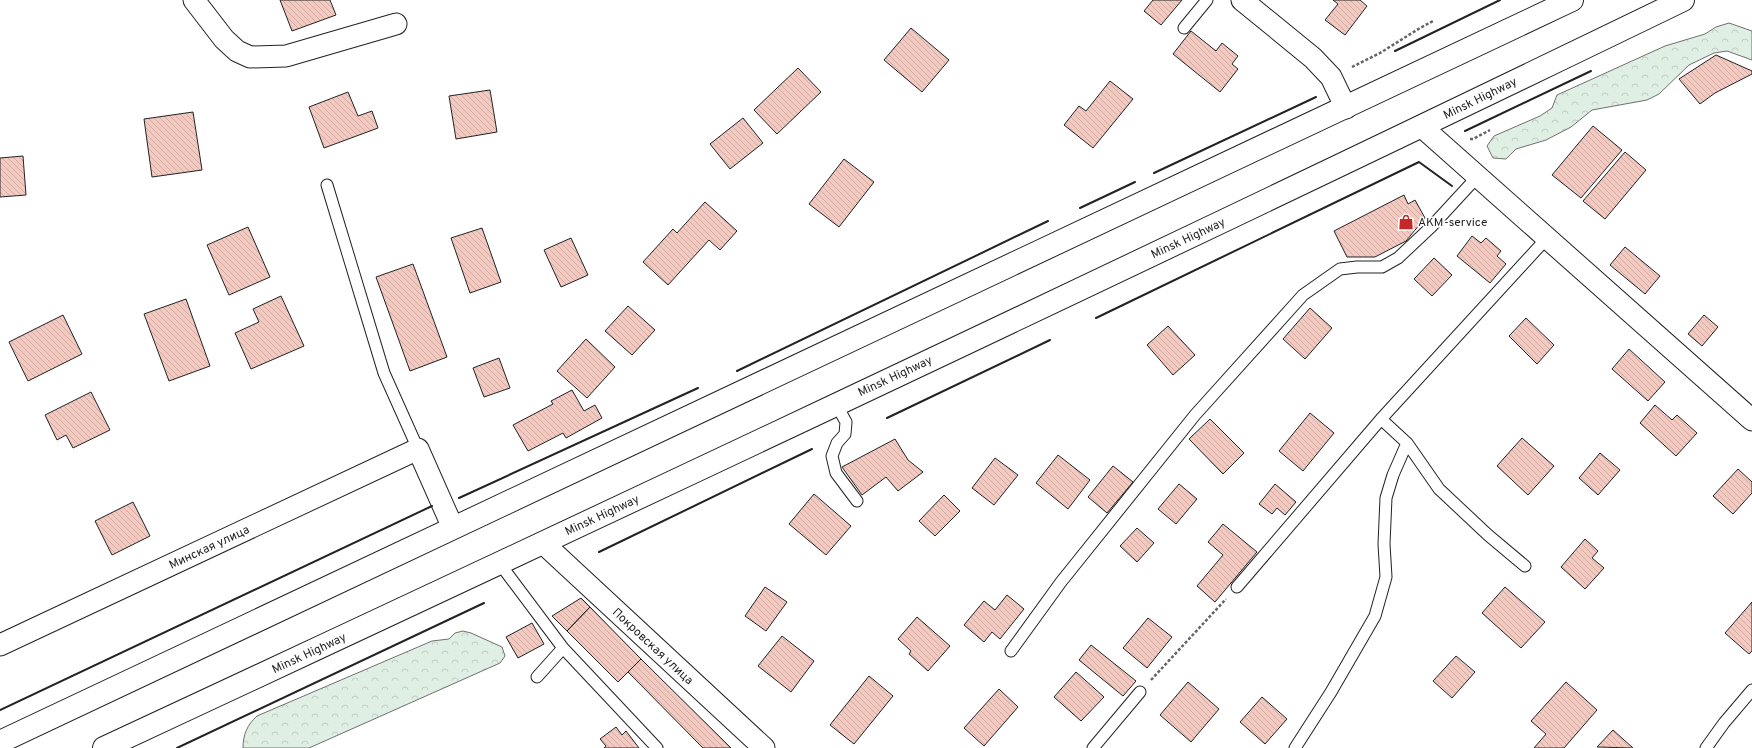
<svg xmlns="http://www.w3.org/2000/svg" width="1752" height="748" font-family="Overpass,sans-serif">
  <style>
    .forest { fill: url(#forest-crowns); stroke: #6f6f6f }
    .building { fill: url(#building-back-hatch); stroke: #222 }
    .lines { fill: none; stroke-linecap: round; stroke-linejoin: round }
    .lane-casing { stroke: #222; stroke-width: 13 }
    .street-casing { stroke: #222; stroke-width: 23 }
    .highway-casing { stroke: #222; stroke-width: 24 }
    .path { stroke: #646464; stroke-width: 2.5; stroke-dasharray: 3 2; stroke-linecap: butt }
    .lane { stroke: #fff; stroke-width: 11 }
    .street { stroke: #fff; stroke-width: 21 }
    .highway { stroke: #fff; stroke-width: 22 }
    .wall { stroke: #222; stroke-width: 2 }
    .labels { text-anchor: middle; stroke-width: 3; stroke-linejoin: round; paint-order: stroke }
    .street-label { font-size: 12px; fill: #222; stroke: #fff }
    .poi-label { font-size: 12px; fill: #222; stroke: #fff; text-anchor: start }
  </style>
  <defs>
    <pattern id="forest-crowns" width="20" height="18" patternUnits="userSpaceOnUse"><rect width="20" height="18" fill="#e0efe3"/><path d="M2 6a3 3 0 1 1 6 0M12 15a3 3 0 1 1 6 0" fill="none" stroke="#c0cdc2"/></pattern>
    <pattern id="building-back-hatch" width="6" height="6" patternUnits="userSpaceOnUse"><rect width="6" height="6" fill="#f3c9c0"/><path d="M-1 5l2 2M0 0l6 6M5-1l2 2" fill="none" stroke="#d0aca5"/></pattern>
  </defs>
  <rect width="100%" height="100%" fill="#fff"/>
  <path class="forest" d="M 1729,23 L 1752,31 L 1752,60 L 1727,51 L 1714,53 L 1689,65 L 1659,94 L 1647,100 L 1592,110 L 1571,127 L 1546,140 L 1516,149 L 1506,159 L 1493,158 L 1487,146 L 1494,136 L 1540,116 L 1552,108 L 1557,95 L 1665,46 L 1705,34 L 1716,27 Z
    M 463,631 L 471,633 L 502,647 L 505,656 L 500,663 L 309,748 L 243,748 C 243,735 247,725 257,716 L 432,641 L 449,639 L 455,633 Z"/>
  <path class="building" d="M 280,0 L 330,0 L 336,15 L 292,31 Z
    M 1153,0 L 1182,0 L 1161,25 L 1144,11 Z
    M 1333,0 L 1360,0 L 1367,6 L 1345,35 L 1325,20 L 1338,4 Z
    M 911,28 L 949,60 L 922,92 L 884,60 Z
    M 1191,31 L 1216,51 L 1222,43 L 1238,56 L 1232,64 L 1238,69 L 1220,92 L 1173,54 Z
    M 1716,55 L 1752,71 L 1752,74 L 1715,93 L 1700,104 L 1679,79 Z
    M 798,68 L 821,92 L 777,134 L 754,110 Z
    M 1110,81 L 1133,99 L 1093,148 L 1064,125 L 1079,106 L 1086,111 Z
    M 490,90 L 497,132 L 456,139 L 449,96 Z
    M 348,92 L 358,116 L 372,111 L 378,128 L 324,148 L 309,107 Z
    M 193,112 L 202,170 L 152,177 L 144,119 Z
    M 743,118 L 763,143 L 730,169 L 710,144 Z
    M 1593,126 L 1622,150 L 1581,198 L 1552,175 Z
    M 1625,152 L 1646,170 L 1605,219 L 1583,201 Z
    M 23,156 L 26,195 L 0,197 L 0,158 Z
    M 844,159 L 874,182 L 839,227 L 809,204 Z
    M 1404,195 L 1408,204 L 1415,200 L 1425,218 L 1406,241 L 1375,257 L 1347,257 L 1334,231 Z
    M 705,202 L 737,231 L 720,250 L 709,240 L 668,285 L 643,262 L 673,229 L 677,233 Z
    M 248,227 L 270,277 L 229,295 L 207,245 Z
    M 482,228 L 501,282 L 470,293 L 451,238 Z
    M 1472,236 L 1481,243 L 1486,238 L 1501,251 L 1497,256 L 1506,264 L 1490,283 L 1457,256 Z
    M 571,238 L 588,275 L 561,287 L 544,250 Z
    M 1625,247 L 1660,276 L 1645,294 L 1610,265 Z
    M 1434,258 L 1452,275 L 1432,296 L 1414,279 Z
    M 413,264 L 447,357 L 410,371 L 376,277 Z
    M 281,296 L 304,346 L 251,369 L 235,333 L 259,322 L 253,309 Z
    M 186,299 L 210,366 L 169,381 L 144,314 Z
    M 628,306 L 655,330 L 632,355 L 605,331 Z
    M 1310,308 L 1332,328 L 1305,359 L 1283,339 Z
    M 63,315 L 82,354 L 28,381 L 9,342 Z
    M 1704,315 L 1718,327 L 1702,346 L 1688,334 Z
    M 1526,318 L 1554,345 L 1537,364 L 1509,336 Z
    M 1168,326 L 1195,355 L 1173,375 L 1147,345 Z
    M 586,339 L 615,367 L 587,398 L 557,371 Z
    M 1629,349 L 1665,382 L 1648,401 L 1612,369 Z
    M 499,358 L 510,388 L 484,397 L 473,368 Z
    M 572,390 L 584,411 L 595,405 L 602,418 L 566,438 L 563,433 L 528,451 L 513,425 L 553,404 L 551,401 Z
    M 91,392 L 110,430 L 73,448 L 66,435 L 57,440 L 45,415 Z
    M 1655,405 L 1672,420 L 1677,415 L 1697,433 L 1676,456 L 1640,423 Z
    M 1310,413 L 1334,433 L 1303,471 L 1279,451 Z
    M 1210,419 L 1244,453 L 1223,474 L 1189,439 Z
    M 1522,438 L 1554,466 L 1528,495 L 1497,466 Z
    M 895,439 L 908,460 L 923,472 L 898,491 L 886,477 L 862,495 L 842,467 Z
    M 1600,453 L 1620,470 L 1598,495 L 1579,478 Z
    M 1058,455 L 1090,480 L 1068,509 L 1036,483 Z
    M 995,458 L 1018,475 L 994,505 L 972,488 Z
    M 1113,466 L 1133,482 L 1107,513 L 1088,497 Z
    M 1738,469 L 1752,482 L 1752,493 L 1733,514 L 1713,496 Z
    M 1179,484 L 1197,499 L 1176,524 L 1158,509 Z
    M 1275,484 L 1296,502 L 1285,515 L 1277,508 L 1272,514 L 1259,504 Z
    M 814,494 L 851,526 L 826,555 L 789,524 Z
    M 944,495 L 960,511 L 935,536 L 919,521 Z
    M 133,502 L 150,536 L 112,555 L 95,521 Z
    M 1223,524 L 1257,552 L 1215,602 L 1197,586 L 1223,555 L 1208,542 Z
    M 1137,528 L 1154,543 L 1137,562 L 1120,546 Z
    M 1585,539 L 1598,551 L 1592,558 L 1604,568 L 1585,589 L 1561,567 Z
    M 765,587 L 787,602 L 766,631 L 745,616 Z
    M 1505,587 L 1545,622 L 1521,648 L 1482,613 Z
    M 1007,595 L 1024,609 L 1000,639 L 992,632 L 984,642 L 964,625 L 984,601 L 995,610 Z
    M 581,598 L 590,607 L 567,631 L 552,616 Z
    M 1752,602 L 1752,651 L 1749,654 L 1725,633 Z
    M 590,607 L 641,659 L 618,682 L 567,631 Z
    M 917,617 L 950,646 L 928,671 L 909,654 L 911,651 L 898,639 Z
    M 1148,618 L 1172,637 L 1147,668 L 1123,648 Z
    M 532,623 L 544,644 L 518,658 L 506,637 Z
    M 782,636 L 814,661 L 791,692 L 758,666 Z
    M 1091,645 L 1136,681 L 1123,696 L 1079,660 Z
    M 1456,656 L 1475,672 L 1452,698 L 1433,681 Z
    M 641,659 L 731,748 L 703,748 L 628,672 Z
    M 1076,672 L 1104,697 L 1081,721 L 1054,697 Z
    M 869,676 L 893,696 L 854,744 L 830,725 Z
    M 1188,682 L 1219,709 L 1191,742 L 1160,715 Z
    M 1566,682 L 1597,710 L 1564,748 L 1534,748 L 1546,734 L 1531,721 Z
    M 999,689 L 1018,707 L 984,746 L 964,728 Z
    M 1262,697 L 1287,719 L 1265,744 L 1240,722 Z
    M 616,727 L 622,735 L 626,731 L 639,748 L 604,748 L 606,746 L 600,739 Z
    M 1613,730 L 1633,748 L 1597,747 Z"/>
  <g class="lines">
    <defs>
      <path id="lane" d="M 1184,28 L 1207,0
        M 327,185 L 384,373 L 418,449
        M 836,404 L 846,422 L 845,434 L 837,443 L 832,456 L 836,473 L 857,501
        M 1381,419 L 1407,443 L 1439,489 L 1488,535 L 1525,566
        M 500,564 L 563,648 L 657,748
        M 1237,587 L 1381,419 L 1547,238
        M 1011,651 L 1061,582 L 1195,415 L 1303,295 L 1340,269 L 1357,267 L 1382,267 L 1398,258 L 1431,227 L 1478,176
        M 537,677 L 563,648
        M 1093,748 L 1140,692
        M 1295,748 L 1331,692 L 1375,616 L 1386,577 L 1384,544 L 1386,498 L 1393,475 L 1407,443
        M 1706,748 L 1724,723 L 1752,690"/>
      <path id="street" d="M 194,0 L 224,39 L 237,51 L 250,57 L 286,56 L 396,24
        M 1242,0 L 1313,58 L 1331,77 L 1346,108
        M 1422,127 L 1752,420
        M 543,543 L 764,748
        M 0,645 L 418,449 L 453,528"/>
      <path id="highway" d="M 0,742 L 1572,0
        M 104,748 C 632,502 1159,254 1683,0"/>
    </defs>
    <use href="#lane" class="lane-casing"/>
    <use href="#street" class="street-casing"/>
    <use href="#highway" class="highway-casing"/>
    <path class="path" d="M 1352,67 L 1380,53 L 1420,28 L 1433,21
      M 1470,139 L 1473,139 L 1490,130
      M 1151,680 L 1226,599"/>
    <use href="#lane" class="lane"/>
    <use href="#street" class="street"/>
    <use href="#highway" class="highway"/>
    <path class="wall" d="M 1395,51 L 1500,0
      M 1465,131 L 1591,71
      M 1154,173 L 1316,97
      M 1080,208 L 1135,182
      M 1096,318 L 1419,162 L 1452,186
      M 737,371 L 1048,221
      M 887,418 L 1050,340
      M 459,498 L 698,388
      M 599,552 L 812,449
      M 0,710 L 432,506
      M 177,748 L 484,603"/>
  </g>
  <defs>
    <symbol id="shop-bare" viewBox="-9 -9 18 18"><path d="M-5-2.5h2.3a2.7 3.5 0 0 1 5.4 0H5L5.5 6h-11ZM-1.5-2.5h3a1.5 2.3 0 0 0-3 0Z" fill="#c62828" stroke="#fff" stroke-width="2.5" paint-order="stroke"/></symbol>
  </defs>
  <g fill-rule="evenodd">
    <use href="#shop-bare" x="1395" y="211" width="22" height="22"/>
  </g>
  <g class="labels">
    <g class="street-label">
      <text transform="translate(1480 98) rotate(-26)" y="4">Minsk Highway</text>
      <text transform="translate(1188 238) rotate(-25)" y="4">Minsk Highway</text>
      <text transform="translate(895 376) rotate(-25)" y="4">Minsk Highway</text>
      <text transform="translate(602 515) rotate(-25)" y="4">Minsk Highway</text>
      <text transform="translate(209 547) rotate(-25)" y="4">Минская улица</text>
      <text transform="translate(653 646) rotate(43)" y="4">Покровская улица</text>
      <text transform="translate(309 653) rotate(-25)" y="4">Minsk Highway</text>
    </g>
    <g class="poi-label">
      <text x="1418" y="226">AKM-service</text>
    </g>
  </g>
</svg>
